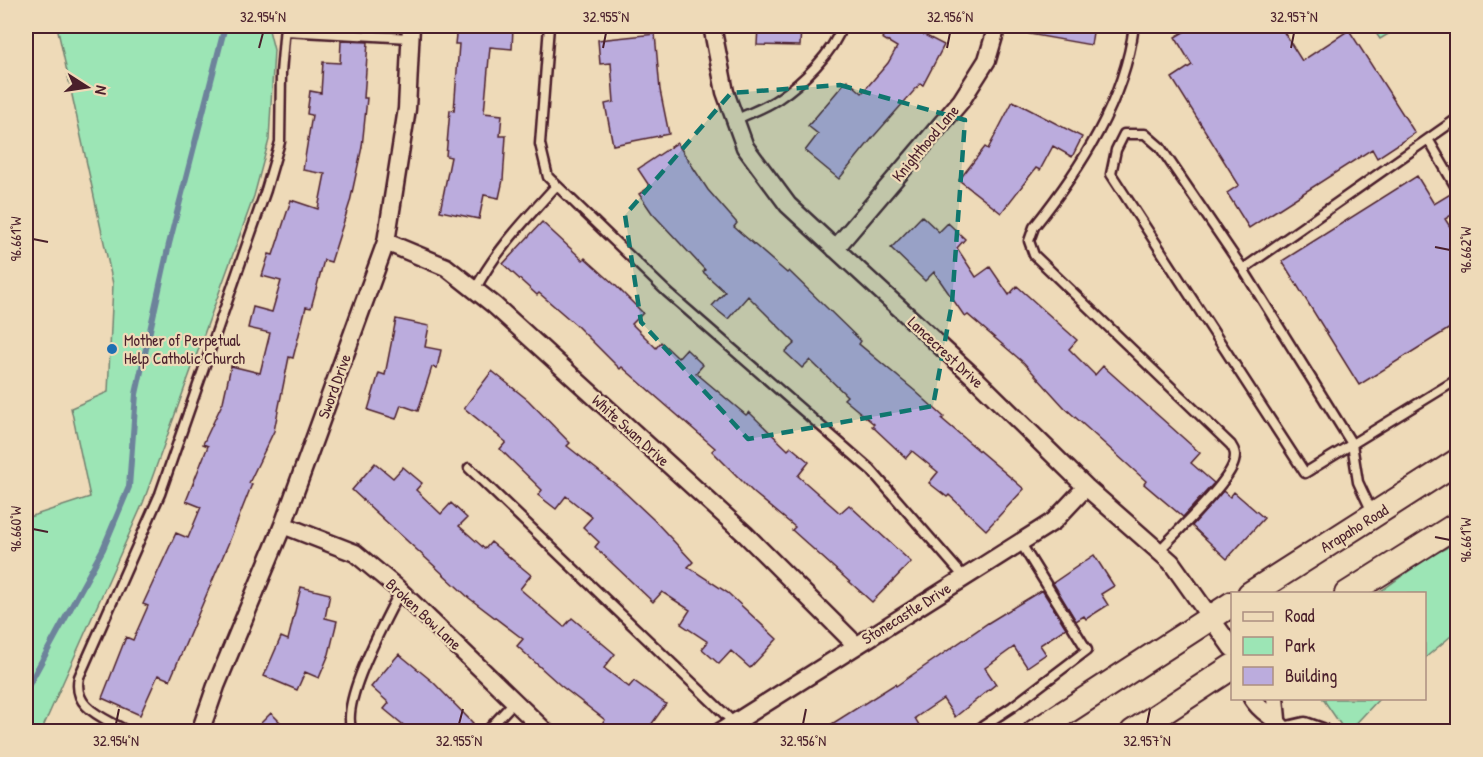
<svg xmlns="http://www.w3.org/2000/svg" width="1483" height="757" font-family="'Patrick Hand',sans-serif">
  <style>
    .green { fill: #9ce5b5; stroke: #738270; stroke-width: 1.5 }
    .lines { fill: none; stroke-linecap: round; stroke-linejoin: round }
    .stream { stroke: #6d839b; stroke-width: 6 }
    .building { fill: #bbacdd; stroke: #4a1f2b; stroke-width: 1.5 }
    .lane-casing { stroke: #4a1f2b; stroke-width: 13 }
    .street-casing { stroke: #4a1f2b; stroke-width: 21 }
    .secondary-casing { stroke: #4a1f2b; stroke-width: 28 }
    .lane { stroke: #eedab8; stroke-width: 8 }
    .street { stroke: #eedab8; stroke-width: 16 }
    .secondary { stroke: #eedab8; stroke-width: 24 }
    .marked { fill: #0f766e; fill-opacity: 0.2; stroke: #0f766e; stroke-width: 4.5; stroke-dasharray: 12 8; stroke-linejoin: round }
    .ticks { fill: none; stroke: #4a1f2b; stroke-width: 2 }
    .poi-dot { fill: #1f6fb2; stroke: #eedab8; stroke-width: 2 }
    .labels { text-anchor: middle; stroke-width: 4.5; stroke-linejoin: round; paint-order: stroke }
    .street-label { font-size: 16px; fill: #4a1f2b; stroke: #eedab8 }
    .poi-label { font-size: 16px; fill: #4a1f2b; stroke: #eedab8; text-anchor: start }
    .neatline { fill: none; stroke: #4a1f2b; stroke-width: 2 }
    .ticks-label { font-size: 15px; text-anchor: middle; fill: #4a1f2b }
  </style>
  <rect width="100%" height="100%" fill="#eedab8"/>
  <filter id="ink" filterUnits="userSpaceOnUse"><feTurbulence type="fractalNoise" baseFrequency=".0167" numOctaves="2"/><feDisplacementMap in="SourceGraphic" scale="12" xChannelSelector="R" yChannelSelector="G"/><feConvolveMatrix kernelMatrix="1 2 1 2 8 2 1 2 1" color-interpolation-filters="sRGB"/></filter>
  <g filter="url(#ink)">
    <path class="green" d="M 57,26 L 165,26 L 184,30 L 185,26 L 268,26 L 274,50 L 269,140 L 254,196 L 143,503 L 44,725 L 45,731 L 26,732 L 26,518 L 90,497 L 71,408 L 108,392 L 113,284 Z
      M 1371,26 L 1402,26 L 1380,39 Z
      M 1457,537 L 1457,631 L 1425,658 L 1424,594 L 1377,594 L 1434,553 C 1449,548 1447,548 1457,537 Z
      M 1323,699 L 1379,699 L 1348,732 L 1345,731 Z"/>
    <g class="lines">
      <path class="stream" d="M 26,690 L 103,549 L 129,487 L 136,394 L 169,244 L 225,26"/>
    </g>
    <path class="building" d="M 342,26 L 369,26 L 368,29 L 342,28 Z
      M 457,26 L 513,28 L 512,49 L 490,47 L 484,113 L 502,115 L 500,136 L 506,136 L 503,180 L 499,198 L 484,195 L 479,219 L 440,211 L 451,157 L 446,156 L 450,110 L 454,111 L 459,44 L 455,44 Z
      M 758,26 L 801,26 L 800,46 L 757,45 Z
      M 889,26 L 907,26 L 944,45 L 923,85 L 920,84 L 874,136 L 839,179 L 805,151 L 818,134 L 808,126 L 847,80 L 862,93 L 888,63 L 897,47 L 882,38 Z
      M 1030,26 L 1094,26 L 1091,45 L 1029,34 Z
      M 1194,26 L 1280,26 L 1302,61 L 1349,30 L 1415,133 L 1377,158 L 1372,149 L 1249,228 L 1227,193 L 1239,185 L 1172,78 L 1192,65 L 1175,37 Z
      M 655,34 L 660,90 L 669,134 L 613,145 L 605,104 L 614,102 L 611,63 L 600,64 L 598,40 Z
      M 341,41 L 368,42 L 364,98 L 367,98 L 362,147 L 350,202 L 331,262 L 324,260 L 311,308 L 306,307 L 293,358 L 289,357 L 274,431 L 249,483 L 252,484 L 229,542 L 170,680 L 158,675 L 140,715 L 102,698 L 126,637 L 133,640 L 148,606 L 143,604 L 176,533 L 188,538 L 201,507 L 186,501 L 208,446 L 203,444 L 223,402 L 231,366 L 260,373 L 270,333 L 248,328 L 253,307 L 272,312 L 281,281 L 262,276 L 269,254 L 273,255 L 291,200 L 318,209 L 325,174 L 303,170 L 312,115 L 307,114 L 310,91 L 321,93 L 323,62 L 340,63 Z
      M 1013,101 L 1082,137 L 1072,157 L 1053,146 L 1040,170 L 1036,168 L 1001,213 L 959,180 L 985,147 L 988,149 Z
      M 677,143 L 708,190 L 737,223 L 734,227 L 787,273 L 789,271 L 861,341 L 859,344 L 915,391 L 944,417 L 942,419 L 1024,489 L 986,530 L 949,495 L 947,497 L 929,483 L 938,472 L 912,451 L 906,458 L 872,426 L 874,424 L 844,399 L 847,396 L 810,360 L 802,368 L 785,352 L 795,343 L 748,296 L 728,319 L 712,306 L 725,292 L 703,272 L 705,270 L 652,213 L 639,194 L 650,187 L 638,169 Z
      M 1417,176 L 1434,204 L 1452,193 L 1458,195 L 1458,211 L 1445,219 L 1458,239 L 1458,323 L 1359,385 L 1282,261 Z
      M 922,216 L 939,232 L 948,223 L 965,239 L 957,248 L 976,277 L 990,267 L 1009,295 L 1017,286 L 1077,340 L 1069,349 L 1095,375 L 1103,366 L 1200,453 L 1191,463 L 1214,483 L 1183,517 L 1144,484 L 1146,481 L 1065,408 L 1024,363 L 968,315 L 965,317 L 934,272 L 925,281 L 891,248 Z
      M 542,222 L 583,260 L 585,258 L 615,285 L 643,313 L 632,324 L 656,348 L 661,342 L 678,358 L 686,349 L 703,365 L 696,373 L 746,415 L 749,412 L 788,450 L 791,447 L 809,462 L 798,476 L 840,513 L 849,505 L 911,562 L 872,602 L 792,530 L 795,527 L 754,493 L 712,451 L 715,448 L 622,367 L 620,369 L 576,325 L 539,293 L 537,295 L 503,264 Z
      M 396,319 L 429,326 L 425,347 L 441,350 L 437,368 L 432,367 L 418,411 L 401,405 L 396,419 L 368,410 L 379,373 L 385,375 Z
      M 492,371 L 528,400 L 570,443 L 567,446 L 619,487 L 654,520 L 693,562 L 688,567 L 728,593 L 777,639 L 750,668 L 731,651 L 719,664 L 702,649 L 708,642 L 681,624 L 690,610 L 662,592 L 653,602 L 595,547 L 599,542 L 583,527 L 592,517 L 566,496 L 556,509 L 538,495 L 542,490 L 500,449 L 506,442 L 464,408 Z
      M 375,463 L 393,478 L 403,467 L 422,483 L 416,490 L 441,514 L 451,503 L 467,518 L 459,526 L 485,549 L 491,542 L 531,575 L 520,589 L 564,627 L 572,618 L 615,654 L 604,668 L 629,687 L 634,681 L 666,704 L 646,732 L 597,732 L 605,720 L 560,685 L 517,646 L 523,639 L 469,598 L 352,490 Z
      M 1223,491 L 1230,497 L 1234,492 L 1264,518 L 1227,559 L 1192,526 Z
      M 1094,555 L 1114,586 L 1101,594 L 1108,605 L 1086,619 L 1084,616 L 1076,621 L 1053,583 Z
      M 301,587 L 330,594 L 325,618 L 337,621 L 329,654 L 319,678 L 305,672 L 297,690 L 264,676 L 281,637 L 288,640 Z
      M 1042,590 L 1066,628 L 1040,645 L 1046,654 L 1027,667 L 1014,647 L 985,668 L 996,684 L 955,717 L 943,699 L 915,718 L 923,732 L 819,732 L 895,684 L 896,686 L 988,623 Z
      M 399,654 L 433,682 L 473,723 L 464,732 L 412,732 L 384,709 L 389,703 L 371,687 Z
      M 271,713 L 290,732 L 252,732 Z"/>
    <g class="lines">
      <defs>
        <path id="lane" d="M 549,26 L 540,144 L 548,177 L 667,292 L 871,470 L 964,577
          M 1134,26 C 1124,102 1081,168 1034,227 L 1029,241 L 1034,255 L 1231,445 C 1235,451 1236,455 1234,462 C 1228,484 1176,532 1159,551
          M 285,31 L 410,38
          M 735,120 C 749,113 765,108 778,99 C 802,83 833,53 842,26
          M 1428,139 L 1457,189
          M 1243,269 L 1458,118
          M 475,290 C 495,251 527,218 556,186
          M 469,468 L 734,723
          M 1373,514 L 1358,482 L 1352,444 L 1243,269 L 1160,147 L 1145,134 L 1124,134 L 1116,150 L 1111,174 L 1305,473 L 1458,379
          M 128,732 C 104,717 72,709 79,677 L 160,494 L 266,190 L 280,142 L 281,73 L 285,26
          M 353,732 C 337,706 387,618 400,591
          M 486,732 L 515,701
          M 974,732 L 1012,707 L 1087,650 L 1020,542"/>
        <path id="street" d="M 712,26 L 725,92 L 745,147 L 788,205 L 975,378 L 1086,487 L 1171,562 L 1232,648
          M 386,242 L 446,267 L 494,305 L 745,534 L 856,645
          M 835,249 L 961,101 L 987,60 L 997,26
          M 283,525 L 355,553 L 396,587 L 546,732
          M 1252,698 C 1263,716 1274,714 1285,732
          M 1275,698 L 1277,719
          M 200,732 L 216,686 L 283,525 L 386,242 L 407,109 L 411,26
          M 720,732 L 1054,521 L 1086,487
          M 1279,732 L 1305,726 L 1322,732"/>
        <path id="secondary" d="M 1250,594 L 1458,461
          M 1347,594 L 1458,524
          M 1035,732 L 1232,604
          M 1133,732 L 1232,667"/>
      </defs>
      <use href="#lane" class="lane-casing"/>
      <use href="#street" class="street-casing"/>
      <use href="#secondary" class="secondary-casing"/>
      <use href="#lane" class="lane"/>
      <use href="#street" class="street"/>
      <use href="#secondary" class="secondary"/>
    </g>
  </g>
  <path class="marked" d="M 840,85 L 965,120 L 952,303 L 933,406 L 748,439 L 641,322 L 625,215 L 731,93 Z"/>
  <path class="ticks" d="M 259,48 L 263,33M 603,48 L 606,33M 947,48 L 950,33M 1291,48 L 1294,33M 33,239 L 48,242M 1435,247 L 1450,250M 33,529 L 48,532M 1435,537 L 1450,540M 116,724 L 119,709M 459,724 L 463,709M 803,724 L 806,709M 1147,724 L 1150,709"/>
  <circle class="poi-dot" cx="112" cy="349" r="6"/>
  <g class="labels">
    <g class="street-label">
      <text transform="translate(925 143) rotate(-50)" y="6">Knighthood Lane</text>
      <text transform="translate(946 352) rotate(43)" y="6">Lancecrest Drive</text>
      <text transform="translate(334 386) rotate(-70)" y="6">Sword Drive</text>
      <text transform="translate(631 430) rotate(42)" y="6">White Swan Drive</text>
      <text transform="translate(1354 528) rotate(-32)" y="6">Arapaho Road</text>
      <text transform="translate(906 613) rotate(-32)" y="6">Stonecastle Drive</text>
      <text transform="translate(424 614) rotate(43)" y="6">Broken Bow Lane</text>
    </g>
    <g class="poi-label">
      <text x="124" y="346">Mother of Perpetual<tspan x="124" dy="18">Help Catholic Church</tspan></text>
    </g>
  </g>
  <rect width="1483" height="757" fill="none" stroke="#eedab8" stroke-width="66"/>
  <rect x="1231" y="592" width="195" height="108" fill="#eedab8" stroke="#ac8f80" stroke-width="1.5"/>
  <rect x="1243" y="612" width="30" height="9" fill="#eedab8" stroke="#ac8f80" stroke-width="1.5"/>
  <text x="1285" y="622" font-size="18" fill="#4a1f2b">Road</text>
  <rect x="1243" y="637" width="30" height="18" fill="#9ce5b5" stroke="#ac8f80" stroke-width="1.5"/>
  <text x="1285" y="652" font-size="18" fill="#4a1f2b">Park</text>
  <rect x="1243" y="667" width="30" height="18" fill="#bbacdd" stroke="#ac8f80" stroke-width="1.5"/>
  <text x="1285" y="682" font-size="18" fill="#4a1f2b">Building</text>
  <g transform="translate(87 87) rotate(102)" stroke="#eedab8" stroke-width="4.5" paint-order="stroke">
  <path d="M0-4.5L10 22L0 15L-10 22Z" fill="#4a1f2b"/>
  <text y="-9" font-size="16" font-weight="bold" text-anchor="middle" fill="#4a1f2b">N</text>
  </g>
  <rect x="33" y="33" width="1417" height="691" class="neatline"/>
  <g class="ticks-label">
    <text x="263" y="22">32.954°N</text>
    <text x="606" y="22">32.955°N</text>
    <text x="950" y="22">32.956°N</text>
    <text x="1294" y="22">32.957°N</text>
    <text transform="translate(16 239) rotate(-90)" y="5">96.661°W</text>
    <text transform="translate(1466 250) rotate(-90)" y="5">96.662°W</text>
    <text transform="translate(16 529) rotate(-90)" y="5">96.660°W</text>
    <text transform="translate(1466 540) rotate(-90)" y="5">96.661°W</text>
    <text x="116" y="746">32.954°N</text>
    <text x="459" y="746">32.955°N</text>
    <text x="803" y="746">32.956°N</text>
    <text x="1147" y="746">32.957°N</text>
  </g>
</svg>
